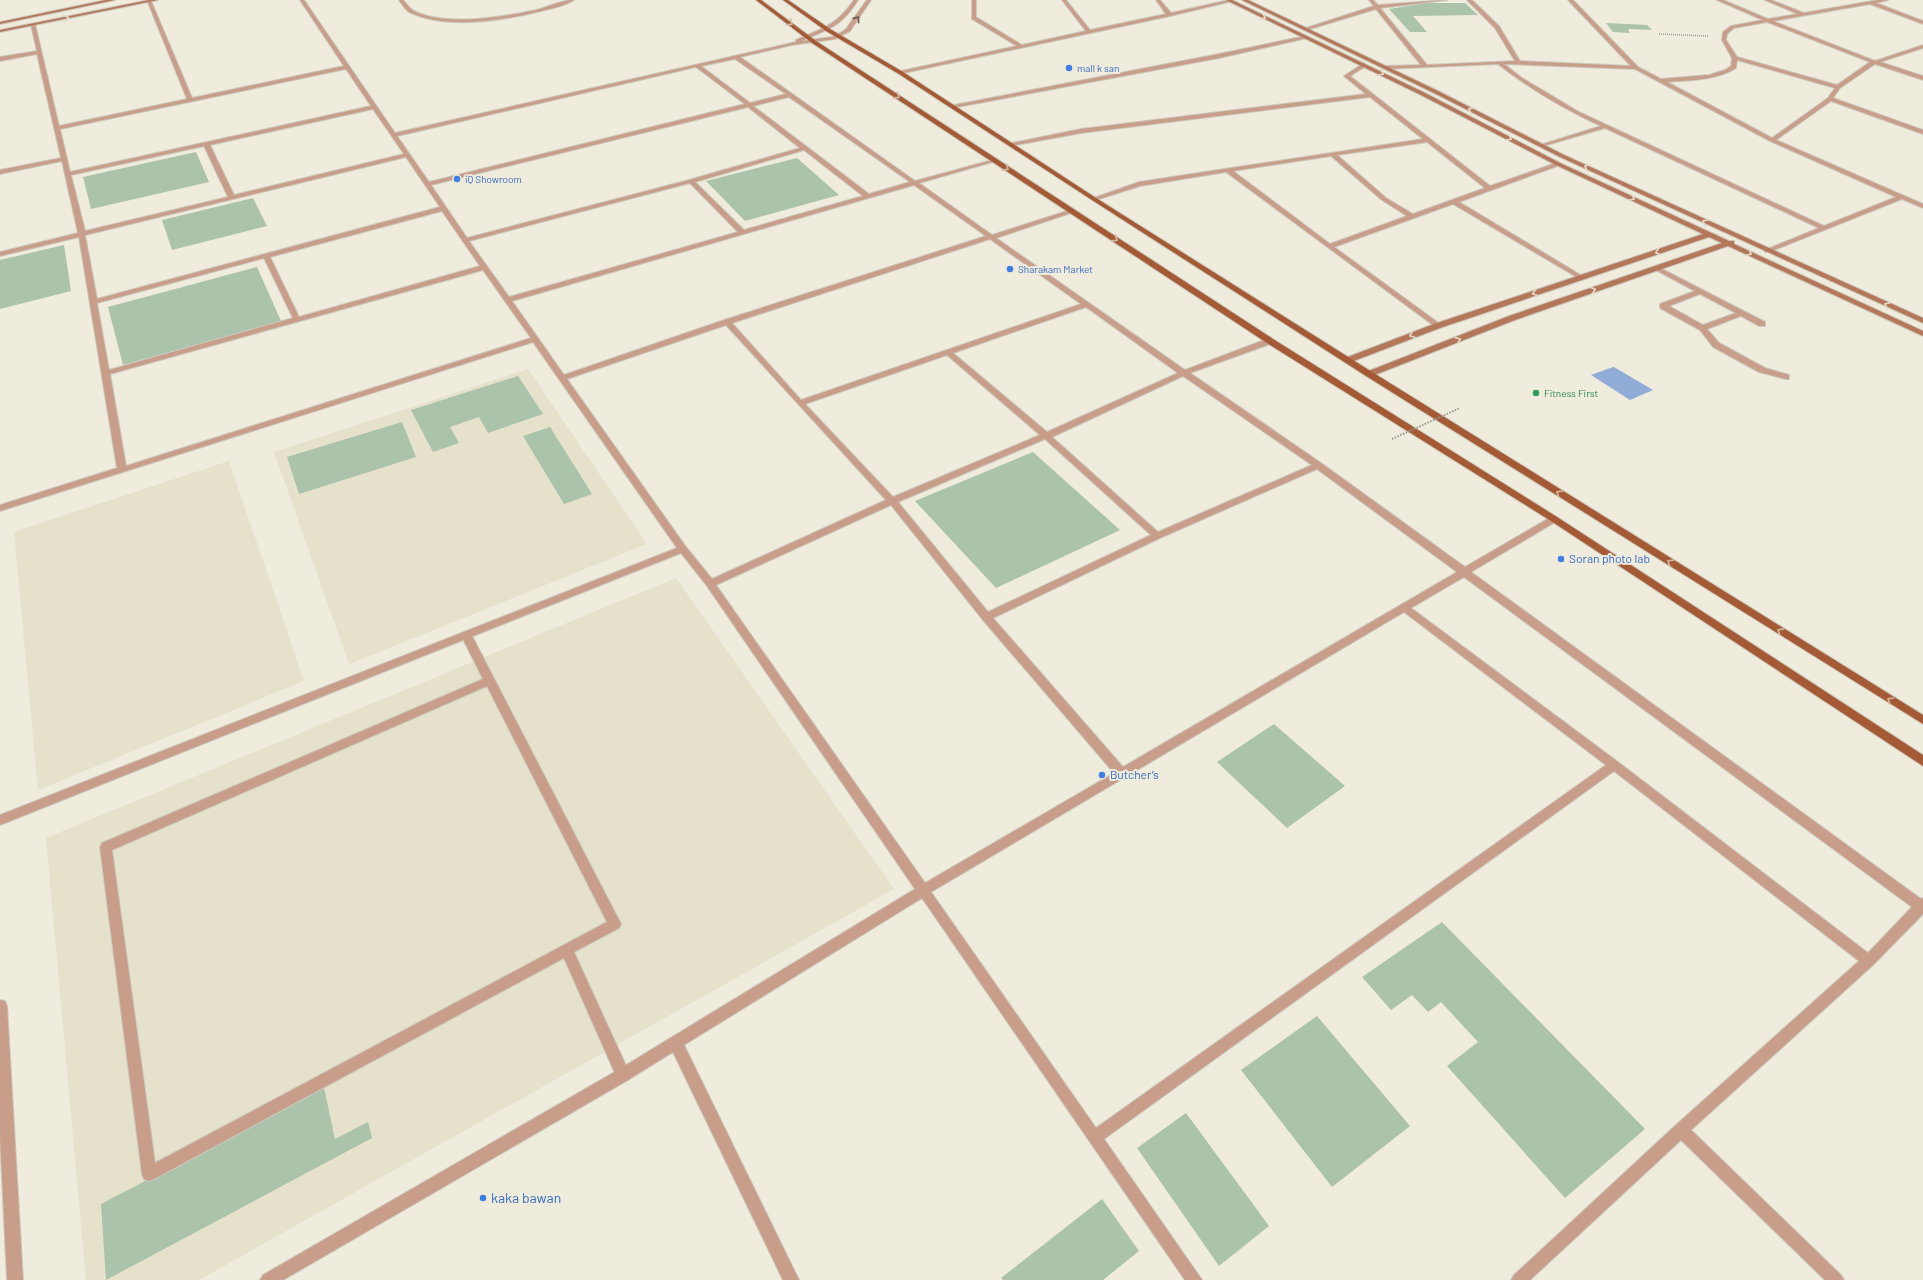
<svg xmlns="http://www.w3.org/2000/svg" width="1923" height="1280" font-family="Barlow,sans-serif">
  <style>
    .built { fill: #e6e1cb }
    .green { fill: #aac3aa }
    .water { fill: #91acd6 }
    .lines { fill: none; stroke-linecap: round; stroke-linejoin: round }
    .lane-casing { stroke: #cbc8bc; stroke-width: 2 }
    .street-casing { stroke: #cbc8bc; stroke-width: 2 }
    .secondary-casing { stroke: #cbc8bc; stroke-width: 2 }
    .primary-casing { stroke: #cbc8bc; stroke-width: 2 }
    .path { stroke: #9b998f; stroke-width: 1.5; stroke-dasharray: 1 1; stroke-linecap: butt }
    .lane { fill: #c89e8a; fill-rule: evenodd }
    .street { fill: #c89e8a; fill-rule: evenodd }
    .secondary { fill: #b4775a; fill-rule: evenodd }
    .primary { fill: #a45a35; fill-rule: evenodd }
    .path-bridge { stroke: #9b998f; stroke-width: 2; stroke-dasharray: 1.5 1.5; stroke-linecap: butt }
    .oneway { stroke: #e6dac9 }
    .oneway2 { stroke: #67594f }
    .oneway3 { stroke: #d5b8a2 }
    .shop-dot { fill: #3f7fe0; stroke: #efebdd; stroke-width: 1.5 }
    .leisure-dot { fill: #2e9e5b; stroke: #efebdd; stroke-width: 1.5 }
    .labels { text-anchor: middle; stroke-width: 4; stroke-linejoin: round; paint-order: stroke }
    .far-shop-label { font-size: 10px; fill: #366cbe; stroke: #efebdd; text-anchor: start }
    .far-leisure-label { font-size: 10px; fill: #27864d; stroke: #efebdd; text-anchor: start }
    .shop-label { font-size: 12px; fill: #366cbe; stroke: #efebdd; text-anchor: start }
    .near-shop-label { font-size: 14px; fill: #366cbe; stroke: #efebdd; text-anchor: start }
  </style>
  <rect width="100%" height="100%" fill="#efebdd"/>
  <path class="built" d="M 528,369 L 647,544 L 349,664 L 274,452 Z
    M 229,461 L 304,681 L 38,790 L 14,532 Z
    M 676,578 L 894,889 L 199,1280 L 86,1280 L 46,838 Z"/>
  <path class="green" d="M 1427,3 L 1465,3 L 1478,15 L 1413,16 L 1427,32 L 1410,32 L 1389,9 Z
    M 1606,23 L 1647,25 L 1652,30 L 1628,29 L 1630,33 L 1613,32 Z
    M 196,152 L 209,182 L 91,209 L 83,177 Z
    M 797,158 L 839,195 L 745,221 L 706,181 Z
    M 253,198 L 267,226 L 172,250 L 162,220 Z
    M 64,245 L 71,291 L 0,309 L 0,260 Z
    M 257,267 L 281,321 L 123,365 L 108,307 Z
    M 518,376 L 543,414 L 488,433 L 479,417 L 450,427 L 459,443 L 433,452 L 411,410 Z
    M 402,422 L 416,457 L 299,494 L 287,457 Z
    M 550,427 L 592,494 L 564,504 L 523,436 Z
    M 1033,452 L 1120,530 L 996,588 L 915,501 Z
    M 1274,724 L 1345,786 L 1287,828 L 1217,762 Z
    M 1442,922 L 1645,1129 L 1565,1198 L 1447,1066 L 1478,1042 L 1441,1002 L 1428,1012 L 1412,995 L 1391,1010 L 1362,977 Z
    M 1317,1016 L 1410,1126 L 1332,1187 L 1241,1070 Z
    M 324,1088 L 335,1139 L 368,1122 L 372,1138 L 106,1280 L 101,1204 Z
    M 1186,1113 L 1269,1226 L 1219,1266 L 1137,1148 Z
    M 1102,1199 L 1139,1251 L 1103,1280 L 1003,1280 L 1001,1278 Z"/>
  <path class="water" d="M 1613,367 L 1614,367 L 1653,390 L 1630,400 L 1591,375 Z"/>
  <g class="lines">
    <defs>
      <path id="lane" d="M 399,0 L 403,0 C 407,4 410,9 414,11 C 446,27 502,17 536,10 C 548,7 562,0 574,0 C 566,5 555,8 545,10 C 506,20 449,30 411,13 C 406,11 402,4 399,0 Z
        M 1654,267 L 1658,267 L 1765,322 L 1765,326 L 1759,326 L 1741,316 L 1707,329 L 1719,343 L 1765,368 L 1789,375 L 1789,379 L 1786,379 L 1759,372 L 1713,347 L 1700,330 L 1660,308 L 1660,304 L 1695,291 L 1654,269 ZM 1700,294 L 1736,313 L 1703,325 L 1669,306 Z
        M 466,631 L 470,632 L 621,924 L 619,928 L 574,952 L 628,1070 L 630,1075 L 628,1080 L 623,1082 L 618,1080 L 564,958 L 154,1179 L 149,1181 L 144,1179 L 142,1174 L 100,847 L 102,843 L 483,679 L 461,635 ZM 487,686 L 607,922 L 155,1163 L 112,850 Z"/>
      <path id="street" d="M 147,0 L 151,1 L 192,98 L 344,66 L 300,0 L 304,0 L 395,133 L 796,42 L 796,40 C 823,28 836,26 854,0 L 858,0 C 841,27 830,28 802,41 L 832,37 L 842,32 L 846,29 L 867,0 L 871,0 L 850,31 L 835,39 L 792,45 L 740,57 L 915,181 L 996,159 L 996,161 L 919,183 L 992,235 L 1070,210 L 1074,210 L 1074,212 L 996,238 L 1185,370 L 1267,339 L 1273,339 L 1273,343 L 1190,373 L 1321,463 L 1465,567 L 1551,517 L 1557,517 L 1558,519 L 1557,521 L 1471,572 L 1921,899 L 1923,898 L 1923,914 L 1873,965 L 1691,1130 L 1841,1275 L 1844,1280 L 1825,1280 L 1681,1140 L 1530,1280 L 1511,1280 L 1514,1275 L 1676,1125 L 1859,961 L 1614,771 L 1104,1139 L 1202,1280 L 1185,1280 L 922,898 L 684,1045 L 799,1280 L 783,1280 L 673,1052 L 628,1080 L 283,1280 L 260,1280 L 263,1275 L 618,1070 L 915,889 L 707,586 L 681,553 L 0,825 L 0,815 L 677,548 L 533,342 L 0,511 L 0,505 L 117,468 L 79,237 L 0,256 L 0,252 L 78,233 L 62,161 L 0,174 L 0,170 L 61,158 L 37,54 L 0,61 L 0,57 L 37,51 L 31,25 L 35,24 L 59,126 L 187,99 ZM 735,59 L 786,94 L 750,103 L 701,66 ZM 696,67 L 745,104 L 429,182 L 397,136 ZM 346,69 L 371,106 L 70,172 L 60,129 ZM 789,97 L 910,182 L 869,194 L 753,106 ZM 748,107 L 800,148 L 689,180 L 467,238 L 431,185 ZM 373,109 L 404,154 L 234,195 L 210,145 ZM 204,146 L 228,197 L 85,231 L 71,175 ZM 804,150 L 863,196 L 744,230 L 695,182 ZM 406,157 L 440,207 L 97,299 L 85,235 ZM 690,183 L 738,232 L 509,297 L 469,241 ZM 914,185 L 986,236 L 724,320 L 564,375 L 512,301 ZM 442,211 L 480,266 L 299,317 L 270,257 ZM 990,239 L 1081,304 L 801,400 L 732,323 ZM 264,258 L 293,318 L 109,370 L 97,303 ZM 483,270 L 531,338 L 126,466 L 110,374 ZM 1086,307 L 1178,373 L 1047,432 L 953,353 ZM 726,325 L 886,500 L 712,579 L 686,547 L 567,379 ZM 947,355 L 1040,435 L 893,497 L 805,404 ZM 1183,376 L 1312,465 L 1158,532 L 1052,437 ZM 1045,439 L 1151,535 L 988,612 L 898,502 ZM 1317,469 L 1457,572 L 1123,767 L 993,618 L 1160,538 ZM 891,505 L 983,620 L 1114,773 L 925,883 L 716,585 ZM 1464,577 L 1912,907 L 1868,953 L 1618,762 L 1411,608 ZM 1404,612 L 1606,765 L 1096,1128 L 931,892 Z
        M 972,0 L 976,0 L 976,17 L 1022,45 L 1086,31 L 1062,0 L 1066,0 L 1090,30 L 1166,14 L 1156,0 L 1160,0 L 1171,13 L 1229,0 L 1233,1 L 1170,16 L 899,74 L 898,73 L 901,71 L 1017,46 L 972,19 Z
        M 1369,0 L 1373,0 L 1378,5 L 1447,0 L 1380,8 L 1427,65 L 1515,61 L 1495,28 L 1467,0 L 1472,0 L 1499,26 L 1520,61 L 1631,66 L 1568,0 L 1573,0 L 1638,67 L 1661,79 L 1709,75 L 1725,70 L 1731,66 L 1732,58 L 1722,40 L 1723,32 L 1731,26 L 1763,20 L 1717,0 L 1723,0 L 1768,19 L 1798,14 L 1765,0 L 1771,0 L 1804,13 L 1878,0 L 1888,0 L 1876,3 L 1923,21 L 1923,24 L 1870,4 L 1773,21 L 1875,61 L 1923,45 L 1923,48 L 1880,62 L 1923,76 L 1923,80 L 1875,64 L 1840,88 L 1833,98 L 1923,130 L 1923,134 L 1831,101 L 1776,140 L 1923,204 L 1923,208 L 1902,199 L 1769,252 L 1765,252 L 1765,250 L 1819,228 L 1605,128 L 1540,147 L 1540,145 L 1601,126 C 1564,109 1530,89 1498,64 L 1384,69 L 1386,66 L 1421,65 L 1376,9 L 1307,30 L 1303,29 L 1374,6 ZM 1767,22 L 1870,62 L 1837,85 L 1737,57 L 1726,40 L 1727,34 L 1734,28 ZM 1737,60 L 1835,88 L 1828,98 L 1772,138 L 1667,82 C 1690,80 1715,81 1736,68 ZM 1504,64 L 1635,69 L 1770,141 L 1896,197 L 1824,226 L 1579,112 L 1522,78 Z
        M 1305,36 L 1307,38 L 1219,58 L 952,108 L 949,106 L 1219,54 Z
        M 1364,63 L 1366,66 L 1350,76 L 1490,186 L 1556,163 L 1560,163 L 1560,165 L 1459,202 L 1584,277 L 1584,279 L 1580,279 L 1453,204 L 1334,247 L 1440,324 L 1441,326 L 1437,328 L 1226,172 L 1140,186 L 1096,200 L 1091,199 L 1139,182 L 1423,139 L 1370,97 L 1081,133 L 1010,146 L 1007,144 L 1081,129 L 1366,94 L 1344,76 ZM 1427,142 L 1485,188 L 1413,214 L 1386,198 L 1337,155 ZM 1331,156 L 1382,200 L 1407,216 L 1330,244 L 1233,171 Z
        M 0,1000 L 5,1001 L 7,1006 L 23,1280 L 7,1280 L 0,1136 Z"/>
      <path id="secondary" d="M 106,0 L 115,0 L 0,24 L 0,22 Z
        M 149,0 L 158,0 L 0,32 L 0,30 Z
        M 1226,0 L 1232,0 L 1425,93 L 1560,163 L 1729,241 L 1734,241 L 1734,244 L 1923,331 L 1923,336 L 1728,246 L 1515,320 L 1372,376 L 1366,376 L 1366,372 L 1509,316 L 1722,243 L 1709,237 L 1440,328 L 1351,362 L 1345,362 L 1345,358 L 1434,324 L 1703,234 L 1556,165 L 1421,95 Z
        M 1242,0 L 1248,0 L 1438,91 L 1564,155 L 1923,318 L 1923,323 L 1560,157 L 1434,93 Z"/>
      <path id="primary" d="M 756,0 L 761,0 L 816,41 L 1273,339 L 1557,517 L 1923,755 L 1923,766 L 1551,521 L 1267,343 L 812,43 Z
        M 783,0 L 788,0 L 830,29 L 903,72 L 1096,198 L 1372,372 L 1923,715 L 1923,724 L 1366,376 L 1092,200 L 899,74 L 826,31 Z"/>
    </defs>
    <use href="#lane" class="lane-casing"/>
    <use href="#street" class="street-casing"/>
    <use href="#secondary" class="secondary-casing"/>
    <use href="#primary" class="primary-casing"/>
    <path class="path" d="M 1659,34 L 1708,36"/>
    <use href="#lane" class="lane"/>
    <use href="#street" class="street"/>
    <use href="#secondary" class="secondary"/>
    <use href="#primary" class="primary"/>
    <path class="path-bridge" d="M 1392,439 L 1460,408"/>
  </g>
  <defs><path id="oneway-chevron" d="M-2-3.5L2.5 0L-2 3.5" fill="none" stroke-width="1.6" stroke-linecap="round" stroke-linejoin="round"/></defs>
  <g class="oneway">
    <use href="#oneway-chevron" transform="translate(1263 17) rotate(26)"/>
    <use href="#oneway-chevron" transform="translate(66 18) rotate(-11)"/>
    <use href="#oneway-chevron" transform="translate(1381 73) rotate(26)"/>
    <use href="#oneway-chevron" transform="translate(1471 110) rotate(-153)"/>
    <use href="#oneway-chevron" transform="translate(1509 138) rotate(27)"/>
    <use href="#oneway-chevron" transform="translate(1587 167) rotate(-155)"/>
    <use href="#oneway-chevron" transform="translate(1632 198) rotate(25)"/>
    <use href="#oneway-chevron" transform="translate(1705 222) rotate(-155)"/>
    <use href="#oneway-chevron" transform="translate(1658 252) rotate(161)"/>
    <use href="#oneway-chevron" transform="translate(1749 253) rotate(25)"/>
    <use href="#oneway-chevron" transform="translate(1593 290) rotate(-19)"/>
    <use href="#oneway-chevron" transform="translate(1535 293) rotate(162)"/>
    <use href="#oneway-chevron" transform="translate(1887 305) rotate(-156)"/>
    <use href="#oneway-chevron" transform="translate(1412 335) rotate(160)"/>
    <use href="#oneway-chevron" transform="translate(1458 340) rotate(-21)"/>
  </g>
  <use class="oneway2" href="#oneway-chevron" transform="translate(857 19) rotate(-53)"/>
  <g class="oneway3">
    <use href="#oneway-chevron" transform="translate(790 23) rotate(37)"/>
    <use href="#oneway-chevron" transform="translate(897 96) rotate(33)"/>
    <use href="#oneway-chevron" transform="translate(1006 168) rotate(33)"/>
    <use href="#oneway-chevron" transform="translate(1115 239) rotate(33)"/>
    <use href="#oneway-chevron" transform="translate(1559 493) rotate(-148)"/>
    <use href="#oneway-chevron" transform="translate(1670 562) rotate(-148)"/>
    <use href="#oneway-chevron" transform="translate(1780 631) rotate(-148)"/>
    <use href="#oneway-chevron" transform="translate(1890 700) rotate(-148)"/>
  </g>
  <g class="shop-dot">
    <circle cx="1069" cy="68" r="4"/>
    <circle cx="457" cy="179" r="4"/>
    <circle cx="1010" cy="269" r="4"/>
    <circle cx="1561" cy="559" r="4"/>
    <circle cx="1102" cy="775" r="4"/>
    <circle cx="483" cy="1198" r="4"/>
  </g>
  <circle class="leisure-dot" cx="1536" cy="393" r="4"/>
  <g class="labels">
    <g class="far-shop-label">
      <text x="1077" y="72">mall k san</text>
      <text x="465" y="183">iQ Showroom</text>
      <text x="1018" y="273">Sharakam Market</text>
    </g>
    <g class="far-leisure-label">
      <text x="1544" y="397">Fitness First</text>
    </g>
    <g class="shop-label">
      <text x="1569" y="563">Soran photo lab</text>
      <text x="1110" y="779">Butcher’s</text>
    </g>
    <g class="near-shop-label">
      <text x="491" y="1203">kaka bawan</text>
    </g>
  </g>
</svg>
